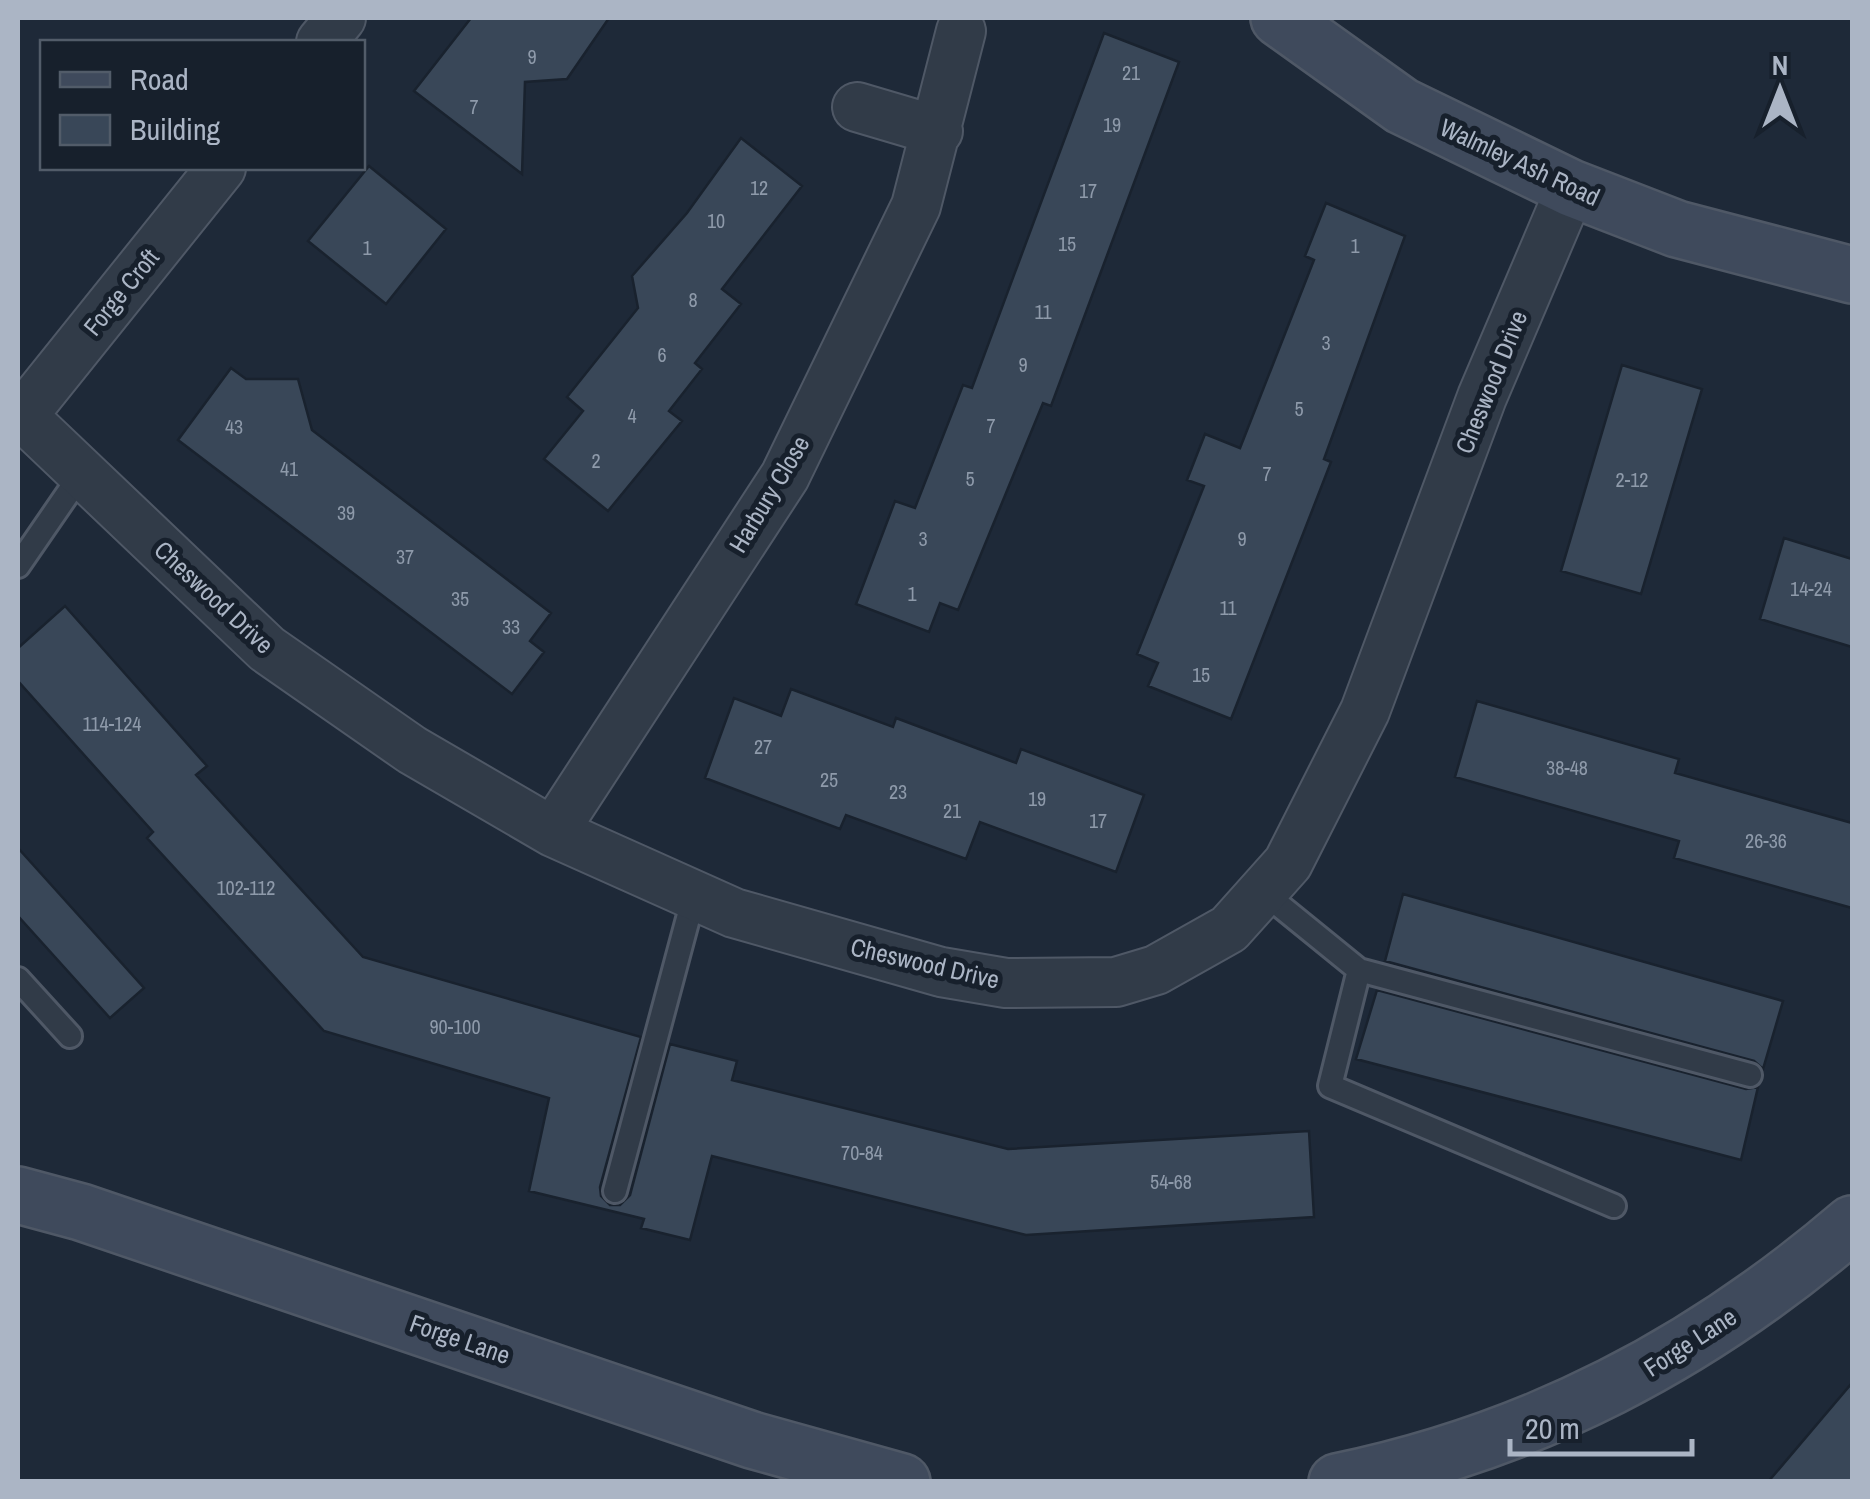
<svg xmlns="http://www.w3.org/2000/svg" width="1870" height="1499" font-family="'Archivo Narrow',sans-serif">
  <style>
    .building { fill: #394758; stroke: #19222e; stroke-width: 2.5 }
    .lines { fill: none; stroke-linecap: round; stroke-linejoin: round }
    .lane-casing { stroke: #4f5866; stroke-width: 28 }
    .street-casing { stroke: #4f5866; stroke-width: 52 }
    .secondary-casing { stroke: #4f5866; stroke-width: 60 }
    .lane { stroke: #313b48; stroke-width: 22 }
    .street { stroke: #313b48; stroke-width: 48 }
    .secondary { stroke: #3f4a5c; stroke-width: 55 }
    .labels { text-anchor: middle; stroke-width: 10; stroke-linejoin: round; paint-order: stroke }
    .number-label { font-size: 20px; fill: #8e9aaa }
    .street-label { font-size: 25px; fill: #abb5c5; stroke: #17202c }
  </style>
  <rect width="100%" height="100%" fill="#1e2938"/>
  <path class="building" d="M 471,18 L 609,18 L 567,79 L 525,82 L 522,174 L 414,91 Z
    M 1104,33 L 1179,62 L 1051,406 L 1043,403 L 958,610 L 940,603 L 929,632 L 856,604 L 895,501 L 915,508 L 963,385 L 972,388 Z
    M 741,138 L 802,186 L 722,289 L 741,304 L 695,363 L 702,369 L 669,411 L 682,421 L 608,511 L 544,459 L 583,411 L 567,397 L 638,308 L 632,276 L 687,213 Z
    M 369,166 L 446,229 L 386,304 L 308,241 Z
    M 1326,203 L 1405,236 L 1324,459 L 1331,462 L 1231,719 L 1148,686 L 1158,663 L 1137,654 L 1204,486 L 1187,480 L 1205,434 L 1240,448 L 1314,260 L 1305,256 Z
    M 1622,365 L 1702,389 L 1641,594 L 1561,571 Z
    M 231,368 L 246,379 L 298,379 L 312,430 L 551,613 L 530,641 L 544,652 L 512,694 L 178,440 Z
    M 1784,538 L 1852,559 L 1852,647 L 1760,619 Z
    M 65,606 L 207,766 L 196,775 L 363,957 L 641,1037 L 600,1187 L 601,1196 L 610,1205 L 620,1205 L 630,1195 L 670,1044 L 737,1061 L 732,1080 L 1008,1149 L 1309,1131 L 1314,1217 L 1026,1235 L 712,1156 L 690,1240 L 641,1228 L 644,1219 L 529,1191 L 549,1098 L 324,1031 L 147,838 L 153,832 L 18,681 L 18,648 Z
    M 791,689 L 893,727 L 896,718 L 1016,763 L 1021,749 L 1144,795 L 1116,872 L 980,822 L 966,859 L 846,815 L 840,829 L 705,778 L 734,698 L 781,716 Z
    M 1477,701 L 1679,759 L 1675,773 L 1852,823 L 1852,908 L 1674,858 L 1679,841 L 1455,777 Z
    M 18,848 L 144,988 L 110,1018 L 18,916 Z
    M 1403,894 L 1783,1001 L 1763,1069 L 1754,1061 L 1385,961 Z
    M 1377,990 L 1746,1089 L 1758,1087 L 1741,1160 L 1356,1059 Z
    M 1852,1383 L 1852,1482 L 1768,1482 Z"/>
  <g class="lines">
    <defs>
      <path id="lane" d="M 18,566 L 82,473
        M 1263,892 L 1359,970 L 1750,1075
        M 1359,970 L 1330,1086 L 1614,1206
        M 18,979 L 70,1036
        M 615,1191 L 694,896"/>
      <path id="street" d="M 321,42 L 341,18
        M 857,107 L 938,131
        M 18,412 L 267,649 L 412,750 L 553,832 L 734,913 L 941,972 L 1006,983 L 1116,982 L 1156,970 L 1229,929 L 1288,863 L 1365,711 L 1482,397 L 1571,188
        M 22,416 L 221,168
        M 553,832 L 785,476 L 916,206 L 961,31"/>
      <path id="secondary" d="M 1279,18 L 1402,106 L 1571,188 L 1677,229 L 1852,275
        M 18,1195 L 81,1212 L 752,1440 L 902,1482
        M 1337,1482 C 1535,1441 1700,1354 1852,1224"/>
    </defs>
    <use href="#lane" class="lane-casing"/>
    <use href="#street" class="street-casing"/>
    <use href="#secondary" class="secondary-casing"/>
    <use href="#lane" class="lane"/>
    <use href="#street" class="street"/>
    <use href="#secondary" class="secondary"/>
  </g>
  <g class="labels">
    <g class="number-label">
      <text x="532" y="64">9</text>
      <text x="1131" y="80">21</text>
      <text x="474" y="114">7</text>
      <text x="1112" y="132">19</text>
      <text x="759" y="195">12</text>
      <text x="1088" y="198">17</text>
      <text x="716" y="228">10</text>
      <text x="1067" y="251">15</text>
      <text x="1355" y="253">1</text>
      <text x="367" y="255">1</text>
      <text x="693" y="307">8</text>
      <text x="1043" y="319">11</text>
      <text x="1326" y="350">3</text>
      <text x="662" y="362">6</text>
      <text x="1023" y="372">9</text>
      <text x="1299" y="416">5</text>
      <text x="632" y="423">4</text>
      <text x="991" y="433">7</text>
      <text x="234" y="434">43</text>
      <text x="596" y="468">2</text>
      <text x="289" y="476">41</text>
      <text x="1267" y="481">7</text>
      <text x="970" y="486">5</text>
      <text x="1632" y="487">2-12</text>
      <text x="346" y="520">39</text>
      <text x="923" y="546">3</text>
      <text x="1242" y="546">9</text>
      <text x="405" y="564">37</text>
      <text x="1811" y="596">14-24</text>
      <text x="912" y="601">1</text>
      <text x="460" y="606">35</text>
      <text x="1228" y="615">11</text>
      <text x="511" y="634">33</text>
      <text x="1201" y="682">15</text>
      <text x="112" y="731">114-124</text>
      <text x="763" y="754">27</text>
      <text x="1567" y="775">38-48</text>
      <text x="829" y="787">25</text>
      <text x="898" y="799">23</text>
      <text x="1037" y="806">19</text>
      <text x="952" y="818">21</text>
      <text x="1098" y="828">17</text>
      <text x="1766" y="848">26-36</text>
      <text x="246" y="895">102-112</text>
      <text x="455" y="1034">90-100</text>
      <text x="862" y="1160">70-84</text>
      <text x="1171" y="1189">54-68</text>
    </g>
    <g class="street-label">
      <text transform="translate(1520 162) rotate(25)" y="9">Walmley Ash Road</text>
      <text transform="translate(121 292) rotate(-51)" y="9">Forge Croft</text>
      <text transform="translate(1491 382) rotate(-68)" y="9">Cheswood Drive</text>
      <text transform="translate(769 494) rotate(-59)" y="9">Harbury Close</text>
      <text transform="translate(214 597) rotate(43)" y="9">Cheswood Drive</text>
      <text transform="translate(925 963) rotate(13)" y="9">Cheswood Drive</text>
      <text transform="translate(460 1339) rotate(19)" y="9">Forge Lane</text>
      <text transform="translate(1690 1342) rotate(-33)" y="9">Forge Lane</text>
    </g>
  </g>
  <rect width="1870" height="1499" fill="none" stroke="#abb5c5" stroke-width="40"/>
  <rect x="40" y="40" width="325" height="130" fill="#17202c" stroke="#525c69" stroke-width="2.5"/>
  <rect x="60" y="72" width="50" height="15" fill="#3f4a5c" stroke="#525c69" stroke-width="2.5"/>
  <text x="130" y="90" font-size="30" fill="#abb5c5">Road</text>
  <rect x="60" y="115" width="50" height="30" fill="#394758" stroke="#525c69" stroke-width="2.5"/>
  <text x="130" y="140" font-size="30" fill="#abb5c5">Building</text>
  <g transform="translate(1780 90)" stroke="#17202c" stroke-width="8" paint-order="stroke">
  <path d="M0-8L18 38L0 25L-18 38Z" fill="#abb5c5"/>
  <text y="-15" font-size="28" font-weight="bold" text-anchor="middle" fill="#abb5c5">N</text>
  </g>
  <path d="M1510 1439v15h182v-15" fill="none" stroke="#abb5c5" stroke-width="5"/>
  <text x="1525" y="1439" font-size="30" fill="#abb5c5" stroke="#17202c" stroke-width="8" paint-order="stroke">20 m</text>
</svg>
